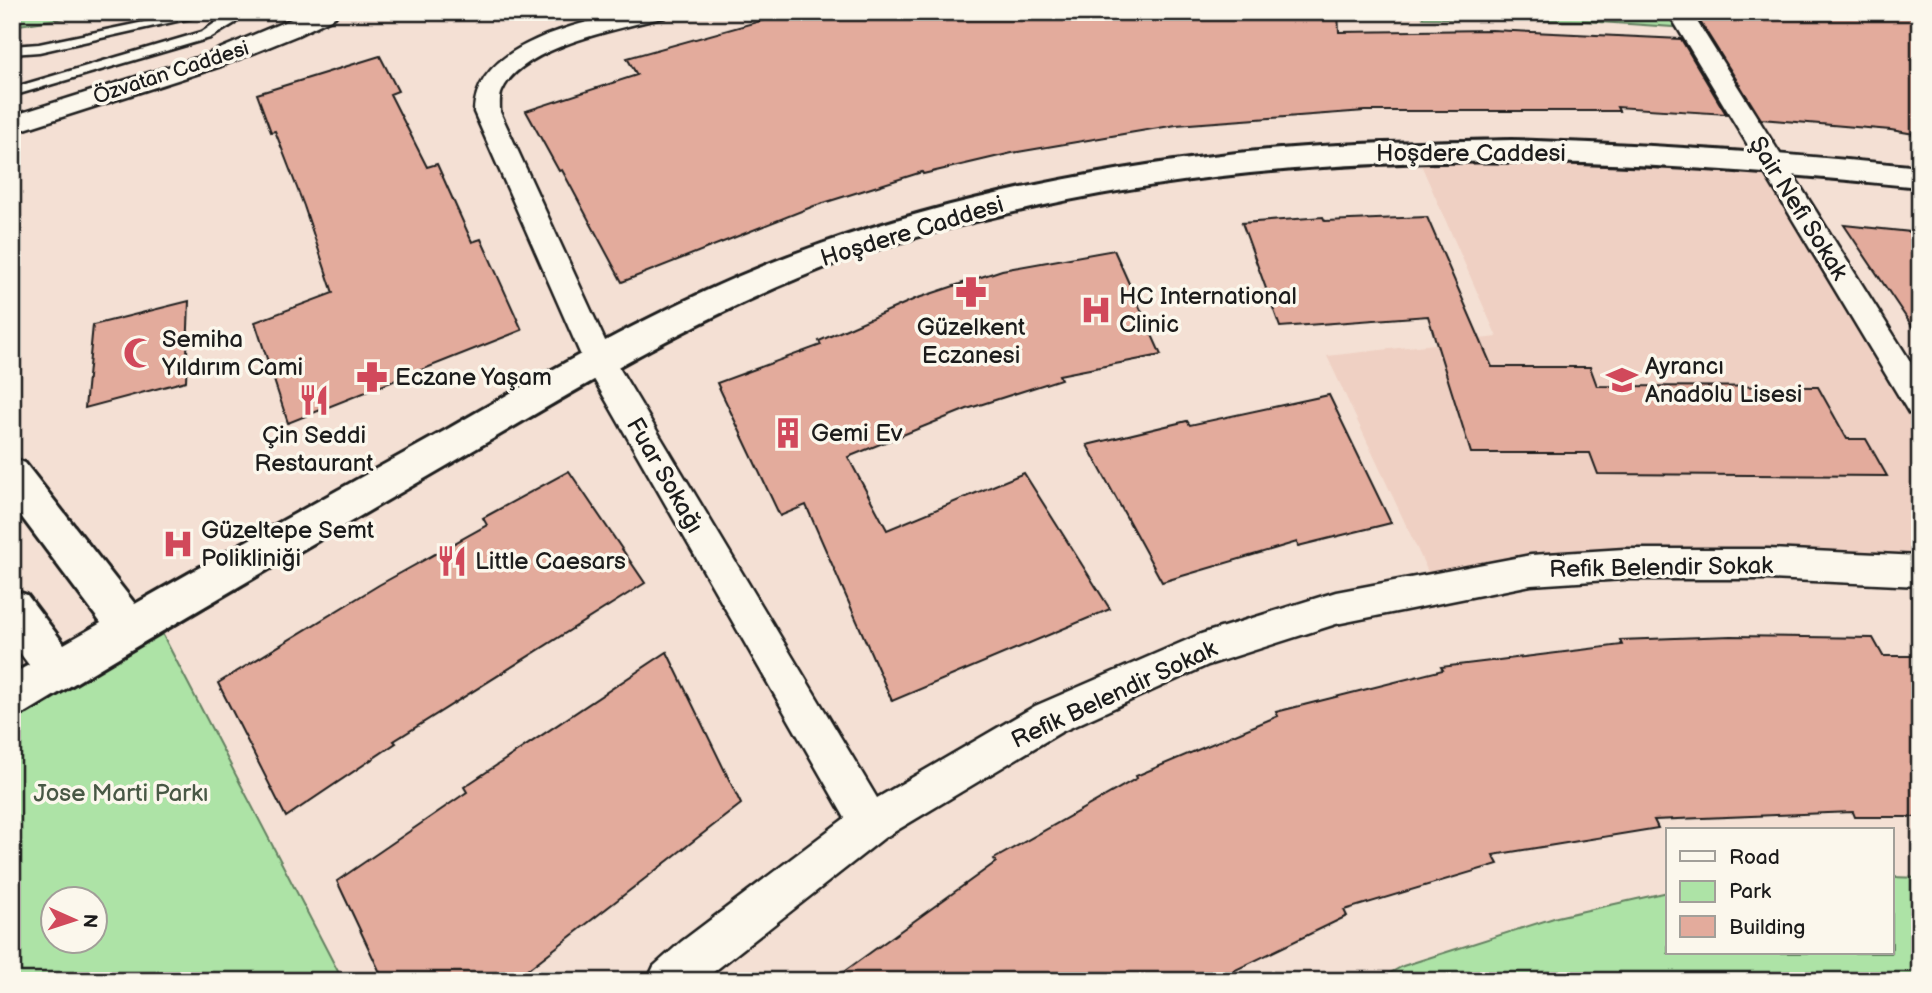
<svg xmlns="http://www.w3.org/2000/svg" width="1932" height="993" font-family="'Balsamiq Sans',sans-serif">
  <style>
    .built { fill: #efd0c3 }
    .green { fill: #ade3a6; stroke: #648061; stroke-width: 2; fill-rule: evenodd }
    .building { fill: #e3ab9c; stroke: #1c1c1c; stroke-width: 2 }
    .lines { fill: none; stroke-linecap: round; stroke-linejoin: round }
    .lane-casing { stroke: #1c1c1c; stroke-width: 5 }
    .street-casing { stroke: #1c1c1c; stroke-width: 5 }
    .secondary-casing { stroke: #1c1c1c; stroke-width: 6 }
    .lane { fill: #fbf7ec; fill-rule: evenodd }
    .street { fill: #fbf7ec; fill-rule: evenodd }
    .secondary { fill: #fbf7ec; fill-rule: evenodd }
    .labels { text-anchor: middle; stroke-width: 7; stroke-linejoin: round; paint-order: stroke }
    .far-street-label { font-size: 21px; fill: #1c1c1c; stroke: #fbf7ec }
    .street-label { font-size: 24px; fill: #1c1c1c; stroke: #fbf7ec }
    .poi-label { font-size: 24px; fill: #1c1c1c; stroke: #fbf7ec; text-anchor: start }
    .park-label { font-size: 24px; fill: #485845; stroke: #fbf7ec }
  </style>
  <rect width="100%" height="100%" fill="#f4e0d4"/>
  <filter id="ink" filterUnits="userSpaceOnUse"><feTurbulence type="fractalNoise" baseFrequency=".0143" numOctaves="2"/><feDisplacementMap in="SourceGraphic" scale="14" xChannelSelector="R" yChannelSelector="G"/><feConvolveMatrix kernelMatrix="1 2 1 2 8 2 1 2 1" color-interpolation-filters="sRGB"/></filter>
  <g filter="url(#ink)">
    <path class="built" d="M 1415,151 L 1770,161 L 1920,404 L 1920,571 L 1768,564 L 1435,587 L 1327,356 L 1497,337 Z"/>
    <path class="green" d="M 12,12 L 104,12 L 12,26 Z
      M 1421,12 L 1679,12 L 1689,28 L 1585,21 L 1423,18 Z
      M 152,614 L 343,981 L 12,981 L 12,698 ZM 52,898 L 94,898 L 94,940 L 52,940 Z
      M 1892,877 L 1920,878 L 1920,981 L 1376,981 L 1403,966 L 1557,917 L 1668,892 L 1668,953 L 1892,953 Z"/>
    <path class="building" d="M 793,12 L 1338,12 L 1339,32 L 1492,30 L 1681,39 L 1726,114 L 1617,107 L 1619,111 L 1365,111 L 1176,125 L 1012,153 L 923,174 L 922,172 L 814,206 L 622,282 L 562,170 L 559,171 L 526,111 L 637,75 L 627,58 Z
      M 1694,12 L 1920,12 L 1920,135 L 1891,130 L 1761,119 Z
      M 380,56 L 398,91 L 390,94 L 427,167 L 437,164 L 472,242 L 481,239 L 522,330 L 288,423 L 255,322 L 333,293 L 304,206 L 275,131 L 271,132 L 257,94 Z
      M 1323,217 L 1325,221 L 1427,217 L 1492,367 L 1590,367 L 1597,386 L 1818,387 L 1847,439 L 1866,439 L 1887,476 L 1598,474 L 1590,453 L 1471,453 L 1428,316 L 1280,327 L 1242,223 Z
      M 1844,225 L 1920,233 L 1920,338 Z
      M 1114,250 L 1161,355 L 1059,375 L 1061,379 L 967,409 L 848,457 L 887,530 L 1024,473 L 1110,609 L 892,701 L 806,505 L 780,516 L 717,383 L 821,345 L 819,341 L 915,299 L 1002,270 Z
      M 189,301 L 186,381 L 85,408 L 93,325 Z
      M 1329,395 L 1391,523 L 1298,546 L 1297,542 L 1162,582 L 1087,445 L 1187,421 L 1190,425 Z
      M 569,471 L 645,583 L 394,741 L 396,743 L 286,817 L 218,683 L 379,585 L 487,525 L 483,518 Z
      M 1731,636 L 1873,638 L 1883,656 L 1920,656 L 1920,817 L 1855,817 L 1853,812 L 1654,820 L 1658,828 L 1493,855 L 1498,864 L 1344,910 L 1347,916 L 1213,981 L 831,981 L 996,862 L 994,859 L 1137,778 L 1136,776 L 1278,716 L 1276,712 L 1443,670 L 1441,667 L 1622,645 L 1620,640 Z
      M 667,652 L 741,804 L 513,981 L 384,981 L 337,881 L 467,792 L 464,787 Z"/>
    <g class="lines">
      <defs>
        <path id="lane" d="M 192,12 L 217,12 L 39,52 L 12,54 L 12,46 L 39,44 Z
          M 231,12 L 244,12 L 235,23 L 210,38 L 12,96 L 12,88 L 202,32 Z"/>
        <path id="street" d="M 308,12 L 338,12 L 335,17 L 298,35 L 221,66 L 12,133 L 12,116 L 203,56 Z
          M 627,12 L 668,12 L 665,17 C 622,28 521,46 502,91 C 499,97 500,105 500,112 L 612,356 L 877,798 L 1035,706 L 1201,634 L 1336,592 L 1531,555 L 1624,549 L 1768,549 L 1920,556 L 1920,586 L 1768,579 L 1624,579 L 1531,585 L 1336,624 L 1208,665 L 1061,732 L 884,838 L 702,981 L 647,981 L 654,966 L 681,942 L 845,818 L 583,360 L 474,112 C 475,45 575,25 627,12 Z
          M 1668,12 L 1691,12 L 1920,377 L 1920,416 L 1909,413 Z"/>
        <path id="secondary" d="M 1511,140 C 1648,144 1783,153 1920,167 L 1920,187 C 1626,157 1330,143 1040,206 C 974,221 908,237 844,260 C 704,312 576,390 448,465 C 307,547 166,628 27,712 L 12,718 L 12,674 L 29,665 L 12,642 L 12,590 L 27,595 L 64,644 L 101,623 L 12,504 L 12,458 L 25,463 L 135,604 C 238,545 342,488 446,430 C 568,360 691,289 824,243 C 957,197 1097,169 1237,153 C 1328,143 1420,142 1511,140 Z"/>
      </defs>
      <use href="#lane" class="lane-casing"/>
      <use href="#street" class="street-casing"/>
      <use href="#secondary" class="secondary-casing"/>
      <use href="#lane" class="lane"/>
      <use href="#street" class="street"/>
      <use href="#secondary" class="secondary"/>
    </g>
  </g>
  <defs>
    <symbol id="pharmacy-bare" viewBox="-9 -9 18 18"><path d="M-2-6h4v4h4v4h-4v4h-4v-4h-4v-4h4Z" fill="#d1495b" stroke="#fbf7ec" stroke-width="2.5" paint-order="stroke"/></symbol>
    <symbol id="hospital-bare" viewBox="-9 -9 18 18"><path d="M-5-5h3v3.5h4V-5h3V5h-3V1.5h-4V5h-3Z" fill="#d1495b" stroke="#fbf7ec" stroke-width="2.5" paint-order="stroke"/></symbol>
    <symbol id="mosque-bare" viewBox="-9 -9 18 18"><path d="M3.5-4.9A6 6 0 1 0 3.5 4.9A5 5 0 1 1 3.5-4.9Z" fill="#d1495b" stroke="#fbf7ec" stroke-width="2.5" paint-order="stroke"/></symbol>
    <symbol id="school-bare" viewBox="-9 -9 18 18"><path d="M0-5L7-2L0 1L-7-2ZM-4 1L0 2.5L4 1V4Q0 6-4 4Z" fill="#d1495b" stroke="#fbf7ec" stroke-width="2.5" paint-order="stroke"/></symbol>
    <symbol id="restaurant-bare" viewBox="-9 -9 18 18"><path d="M-5-6h1v4h1v-4h1v4h1v-4h1v5L-1.5 .5V6h-2V.5L-5-1ZM5-6V6H3V1.5H1.5Q1.5-4 5-6Z" fill="#d1495b" stroke="#fbf7ec" stroke-width="2.5" paint-order="stroke"/></symbol>
    <symbol id="building-bare" viewBox="-9 -9 18 18"><path d="M-4-6H4V6H1V3H-1V6H-4ZM-2.5-4.3h1.7v1.8h-1.7ZM.8-4.3h1.7v1.8H.8ZM-2.5-1h1.7V.8h-1.7ZM.8-1h1.7V.8H.8Z" fill="#d1495b" stroke="#fbf7ec" stroke-width="2.5" paint-order="stroke"/></symbol>
  </defs>
  <g fill-rule="evenodd">
    <use href="#pharmacy-bare" x="949" y="270" width="44" height="44"/>
    <use href="#hospital-bare" x="1074" y="288" width="44" height="44"/>
    <use href="#mosque-bare" x="117" y="331" width="44" height="44"/>
    <use href="#pharmacy-bare" x="350" y="355" width="44" height="44"/>
    <use href="#school-bare" x="1600" y="358" width="44" height="44"/>
    <use href="#restaurant-bare" x="292" y="378" width="44" height="44"/>
    <use href="#building-bare" x="766" y="411" width="44" height="44"/>
    <use href="#hospital-bare" x="156" y="522" width="44" height="44"/>
    <use href="#restaurant-bare" x="430" y="539" width="44" height="44"/>
  </g>
  <g class="labels">
    <g class="far-street-label">
      <text transform="translate(171 72) rotate(-18)" y="7">Özvatan Caddesi</text>
    </g>
    <g class="street-label">
      <text x="1471" y="161">Hoşdere Caddesi</text>
      <text transform="translate(1799 208) rotate(58)" y="8">Şair Nefi Sokak</text>
      <text transform="translate(912 231) rotate(-17)" y="8">Hoşdere Caddesi</text>
      <text transform="translate(665 475) rotate(60)" y="8">Fuar Sokağı</text>
      <text transform="translate(1661 567) rotate(-1)" y="8">Refik Belendir Sokak</text>
      <text transform="translate(1114 694) rotate(-25)" y="8">Refik Belendir Sokak</text>
    </g>
    <g class="poi-label">
      <text x="1119" y="304">HC International<tspan x="1119" dy="28">Clinic</tspan></text>
      <text x="971" y="335" text-anchor="middle">Güzelkent<tspan x="971" dy="28">Eczanesi</tspan></text>
      <text x="162" y="347">Semiha<tspan x="162" dy="28">Yıldırım Cami</tspan></text>
      <text x="1645" y="374">Ayrancı<tspan x="1645" dy="28">Anadolu Lisesi</tspan></text>
      <text x="395" y="385">Eczane Yaşam</text>
      <text x="811" y="441">Gemi Ev</text>
      <text x="314" y="443" text-anchor="middle">Çin Seddi<tspan x="314" dy="28">Restaurant</tspan></text>
      <text x="201" y="538">Güzeltepe Semt<tspan x="201" dy="28">Polikliniği</tspan></text>
      <text x="475" y="569">Little Caesars</text>
    </g>
    <g class="park-label">
      <text x="121" y="801">Jose Marti Parkı</text>
    </g>
  </g>
  <rect width="1932" height="993" fill="none" stroke="#fbf7ec" stroke-width="42"/>
  <rect x="21" y="21" width="1890" height="951" fill="none" stroke="#1c1c1c" stroke-width="2.5" filter="url(#ink)"/>
  <rect x="1666" y="828" width="228" height="126" fill="#fbf7ec" stroke="#a29f99" stroke-width="2"/>
  <rect x="1680" y="851" width="35" height="10" fill="#fbf7ec" stroke="#a29f99" stroke-width="2"/>
  <text x="1729" y="864" font-size="21" fill="#1c1c1c">Road</text>
  <rect x="1680" y="881" width="35" height="21" fill="#ade3a6" stroke="#a29f99" stroke-width="2"/>
  <text x="1729" y="898" font-size="21" fill="#1c1c1c">Park</text>
  <rect x="1680" y="916" width="35" height="21" fill="#e3ab9c" stroke="#a29f99" stroke-width="2"/>
  <text x="1729" y="934" font-size="21" fill="#1c1c1c">Building</text>
  <g transform="translate(74 920) rotate(93)"><circle r="33" fill="#fbf7ec" stroke="#a29f99" stroke-width="2"/>
  <path d="M0-5L12 26L0 18L-12 26Z" fill="#d1495b"/>
  <text y="-10" font-size="19" font-weight="bold" text-anchor="middle" fill="#1c1c1c">N</text>
  </g>
</svg>
